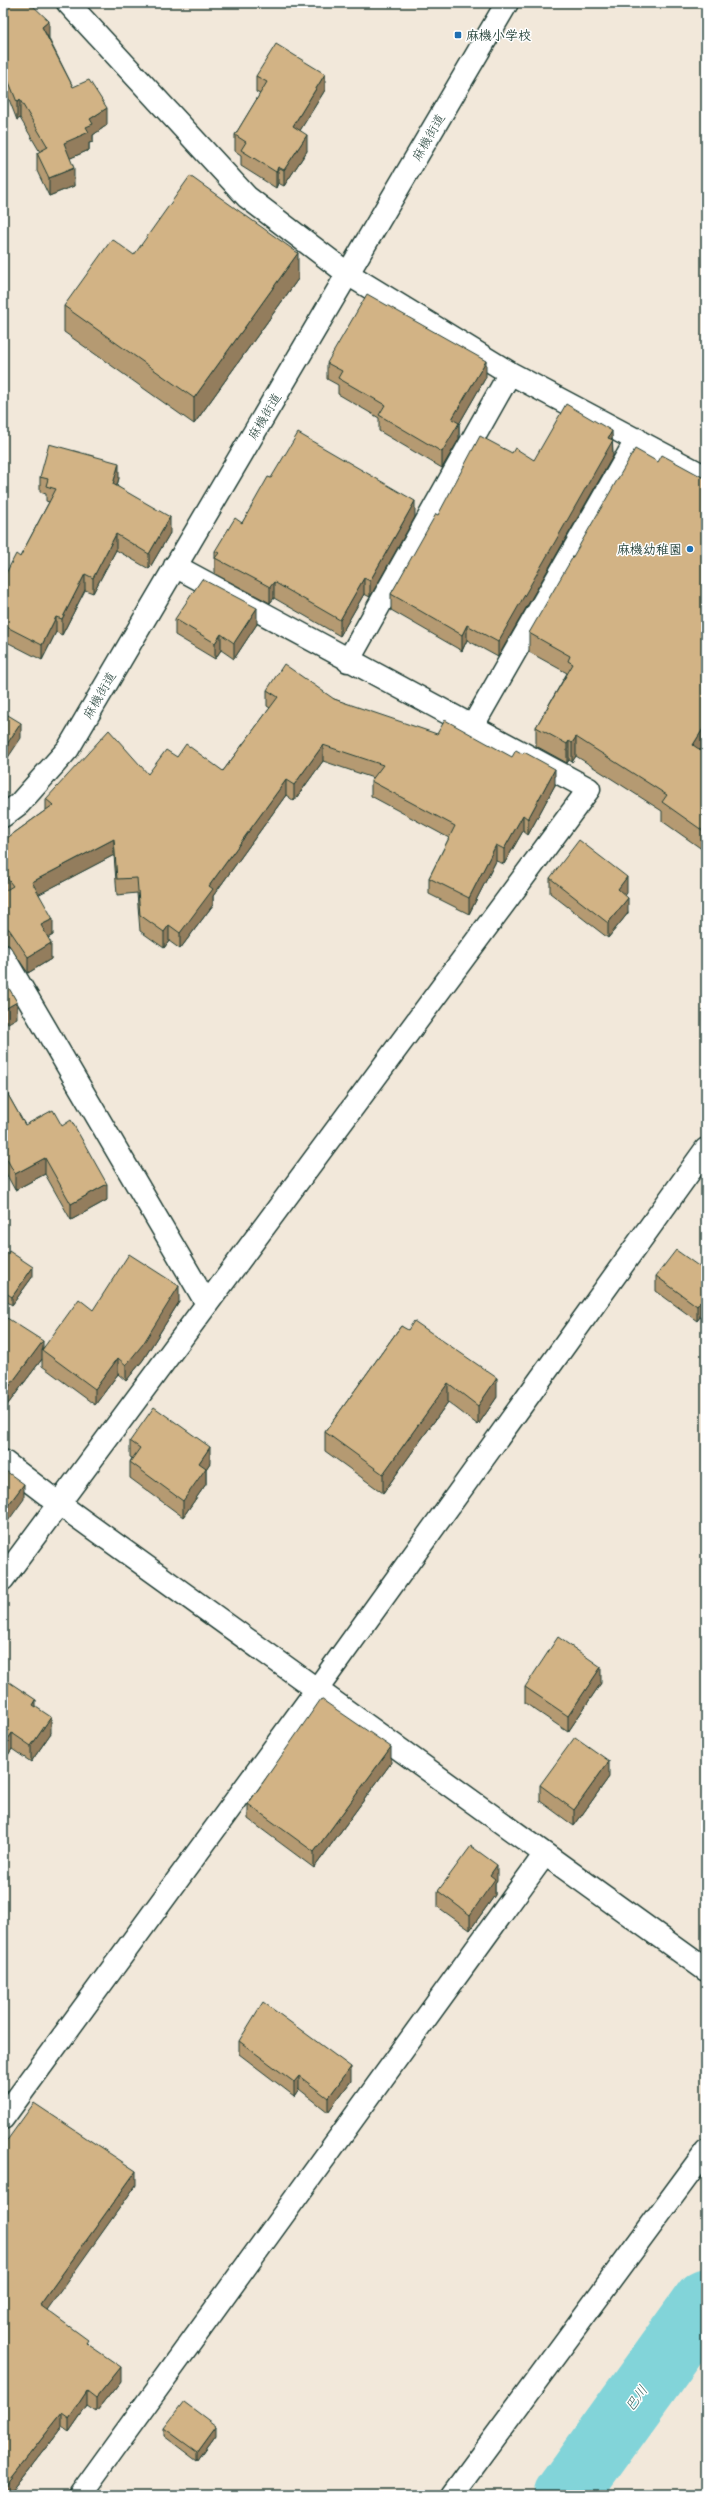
<svg xmlns="http://www.w3.org/2000/svg" width="709" height="2498" font-family="'Patrick Hand','Klee One',sans-serif">
  <style>
    .lines { fill: none; stroke-linecap: round; stroke-linejoin: round }
    .river { stroke: #82d4d9; stroke-width: 65 }
    .street-casing { stroke: #1f3d34; stroke-width: 25 }
    .primary-casing { stroke: #1f3d34; stroke-width: 25 }
    .street { stroke: #fff; stroke-width: 22 }
    .primary { stroke: #fff; stroke-width: 22 }
    .wall { fill: #b59a72; stroke: #1f3d34 }
    .shaded-wall { fill: #937d5d; stroke: #1f3d34 }
    .building { fill: #d2b385; stroke: #1f3d34 }
    .poi-dot { fill: #1f6fb2; stroke: #fff; stroke-width: 1.5 }
    .labels { text-anchor: middle; stroke-width: 3; stroke-linejoin: round; paint-order: stroke }
    .poi-label { font-size: 13px; font-weight: bold; fill: #1f3d34; stroke: #fff; text-anchor: start }
    .street-label { font-size: 13px; fill: #1f3d34; stroke: #fff }
    .water-label { font-size: 14px; font-style: italic; fill: #38635d; stroke: #fff }
  </style>
  <rect width="100%" height="100%" fill="#f2e8da"/>
  <filter id="ink" filterUnits="userSpaceOnUse"><feTurbulence type="fractalNoise" baseFrequency=".025" numOctaves="2"/><feDisplacementMap in="SourceGraphic" scale="8" xChannelSelector="R" yChannelSelector="G"/><feConvolveMatrix kernelMatrix="1 2 1 2 8 2 1 2 1" color-interpolation-filters="sRGB"/></filter>
  <g filter="url(#ink)">
    <g class="lines">
      <path class="river" d="M 566,2495 L 706,2301"/>
      <defs>
        <path id="street" d="M 68,3 L 247,197 L 348,274 L 510,373 L 706,477
          M 348,661 L 510,373
          M 472,727 L 637,439
          M 3,956 L 207,1304
          M 3,1461 L 58,1503 L 706,1970
          M 3,1579 L 589,789 L 175,566
          M 3,2118 L 318,1688 L 706,1149
          M 80,2495 L 545,1854
          M 452,2495 L 706,2151"/>
        <path id="primary" d="M 3,816 L 19,804 L 68,749 L 507,3"/>
      </defs>
      <use href="#street" class="street-casing"/>
      <use href="#primary" class="primary-casing"/>
      <use href="#street" class="street"/>
      <use href="#primary" class="primary"/>
    </g>
    <path class="wall" d="M 3,3 L 49,39 L 73,87 L 107,125 L 93,135 L 93,142 L 89,143 L 89,150 L 70,158 L 74,186 L 49,196 L 37,171 L 37,153 L 40,152 L 20,118 L 17,120 L 3,84 Z
      M 256,76 L 325,90 L 300,130 L 307,151 L 284,186 L 278,183 L 276,188 L 241,166 L 241,155 L 235,151 L 235,135 L 260,94 L 256,92 Z
      M 298,279 L 194,424 L 64,332 L 64,306 Z
      M 327,363 L 486,377 L 459,424 L 459,439 L 442,468 L 379,431 L 379,418 L 338,394 L 338,385 L 327,379 Z
      M 612,440 L 613,456 L 498,657 L 467,640 L 462,651 L 391,610 L 391,594 L 438,515 L 512,453 L 534,460 Z
      M 658,462 L 706,479 L 706,743 L 701,751 L 706,754 L 706,852 L 662,821 L 662,811 L 576,756 L 572,762 L 569,760 L 567,763 L 536,746 L 536,727 L 567,673 L 529,652 L 529,633 Z
      M 40,477 L 119,478 L 117,486 L 170,533 L 149,569 L 116,550 L 93,593 L 85,590 L 62,635 L 56,632 L 42,660 L 3,640 L 3,579 L 20,557 L 49,502 L 46,501 L 46,494 L 40,492 Z
      M 271,478 L 415,517 L 370,597 L 364,594 L 340,636 L 274,598 L 270,603 L 215,574 L 215,551 L 242,523 Z
      M 175,619 L 257,624 L 234,659 L 221,650 L 215,659 L 175,635 Z
      M 267,690 L 334,699 L 555,785 L 528,835 L 523,831 L 504,864 L 496,861 L 469,914 L 429,894 L 429,878 L 449,838 L 371,796 L 371,781 L 373,778 L 323,761 L 294,801 L 286,795 L 213,896 L 213,905 L 180,949 L 169,941 L 164,948 L 140,931 L 137,893 L 117,895 L 114,855 L 39,894 L 53,935 L 48,938 L 51,959 L 28,973 L 9,945 L 3,944 L 3,892 L 5,891 L 3,889 L 3,841 L 46,810 L 46,799 L 148,774 L 177,757 L 223,771 L 270,708 L 267,706 Z
      M 550,878 L 627,893 L 625,895 L 628,913 L 608,938 L 550,893 Z
      M 3,1086 L 25,1125 L 107,1200 L 71,1220 L 45,1174 L 15,1190 L 3,1168 Z
      M 3,1252 L 33,1276 L 12,1305 L 3,1299 Z
      M 706,1267 L 706,1321 L 700,1317 L 697,1321 L 656,1291 L 656,1276 L 704,1270 Z
      M 179,1302 L 143,1360 L 126,1381 L 118,1374 L 95,1405 L 42,1366 L 42,1359 L 5,1408 L 3,1406 L 3,1324 L 43,1348 L 93,1310 Z
      M 401,1326 L 497,1397 L 478,1425 L 448,1402 L 383,1493 L 325,1451 L 325,1432 Z
      M 130,1441 L 210,1463 L 206,1469 L 206,1484 L 183,1517 L 130,1478 L 130,1462 L 132,1458 L 130,1457 Z
      M 3,1678 L 36,1707 L 51,1733 L 31,1762 L 12,1749 L 6,1758 L 3,1756 Z
      M 601,1683 L 568,1732 L 525,1703 L 525,1687 Z
      M 391,1763 L 314,1868 L 248,1819 L 248,1804 Z
      M 609,1777 L 574,1826 L 540,1801 L 540,1785 Z
      M 497,1880 L 495,1883 L 495,1895 L 470,1930 L 438,1907 L 438,1891 Z
      M 239,2041 L 351,2081 L 328,2112 L 299,2089 L 294,2096 L 239,2054 Z
      M 3,2146 L 136,2185 L 46,2310 L 88,2344 L 121,2381 L 96,2412 L 87,2406 L 69,2432 L 62,2427 L 9,2495 L 3,2495 Z
      M 164,2428 L 216,2435 L 197,2461 L 164,2436 Z"/>
    <path class="shaded-wall" d="M 49,21 L 49,39 L 42,27 Z
      M 325,74 L 325,90 L 293,142 L 293,126 Z
      M 20,100 L 20,118 L 17,120 L 17,102 Z
      M 107,108 L 107,125 L 93,135 L 93,142 L 89,143 L 89,150 L 64,161 L 64,143 L 86,127 L 90,119 Z
      M 307,135 L 307,151 L 284,186 L 284,170 Z
      M 278,167 L 278,183 L 276,188 L 276,172 Z
      M 74,168 L 74,186 L 49,196 L 49,178 Z
      M 298,253 L 298,279 L 194,424 L 194,398 Z
      M 486,361 L 486,377 L 459,424 L 459,439 L 442,468 L 442,452 L 452,419 Z
      M 612,431 L 613,456 L 498,657 L 498,642 Z
      M 119,463 L 119,478 L 113,499 L 113,484 Z
      M 415,501 L 415,517 L 370,597 L 370,581 Z
      M 170,517 L 170,533 L 149,569 L 149,554 Z
      M 116,534 L 116,550 L 93,593 L 93,578 Z
      M 85,574 L 85,590 L 62,635 L 62,619 Z
      M 364,578 L 364,594 L 340,636 L 340,620 Z
      M 274,582 L 274,598 L 270,603 L 270,587 Z
      M 257,608 L 257,624 L 234,659 L 234,643 Z
      M 56,617 L 56,632 L 42,660 L 42,645 Z
      M 467,625 L 467,640 L 462,651 L 462,635 Z
      M 221,634 L 221,650 L 215,659 L 215,643 Z
      M 21,723 L 21,738 L 3,765 L 3,750 Z
      M 706,724 L 706,743 L 693,764 L 693,745 Z
      M 576,737 L 576,756 L 572,762 L 572,743 Z
      M 569,741 L 569,760 L 567,763 L 567,744 Z
      M 323,745 L 323,761 L 294,801 L 294,785 Z
      M 555,769 L 555,785 L 528,835 L 528,819 Z
      M 286,780 L 286,795 L 213,896 L 213,905 L 180,949 L 180,933 L 209,886 Z
      M 523,815 L 523,831 L 504,864 L 504,849 Z
      M 114,839 L 114,855 L 32,898 L 32,882 Z
      M 496,845 L 496,861 L 469,914 L 469,898 Z
      M 627,877 L 627,893 L 618,905 L 618,889 Z
      M 628,898 L 628,913 L 608,938 L 608,923 Z
      M 53,919 L 53,935 L 41,941 L 41,925 Z
      M 169,925 L 169,941 L 164,948 L 164,932 Z
      M 51,943 L 51,959 L 28,973 L 28,957 Z
      M 6,970 L 6,986 L 3,988 L 3,972 Z
      M 17,1002 L 17,1018 L 3,1026 L 3,1010 Z
      M 45,1158 L 45,1174 L 15,1190 L 15,1174 Z
      M 107,1184 L 107,1200 L 71,1220 L 71,1204 Z
      M 33,1267 L 33,1276 L 12,1305 L 12,1297 Z
      M 179,1286 L 179,1302 L 143,1360 L 126,1381 L 126,1365 Z
      M 700,1302 L 700,1317 L 697,1321 L 697,1306 Z
      M 43,1341 L 43,1351 L 42,1350 L 42,1359 L 5,1408 L 5,1392 Z
      M 118,1358 L 118,1374 L 95,1405 L 95,1389 Z
      M 497,1378 L 497,1397 L 478,1425 L 478,1406 Z
      M 448,1383 L 448,1402 L 383,1493 L 383,1474 Z
      M 210,1447 L 210,1463 L 206,1469 L 206,1484 L 183,1517 L 183,1501 L 199,1463 Z
      M 24,1484 L 24,1499 L 3,1528 L 3,1512 Z
      M 601,1667 L 601,1683 L 568,1732 L 568,1716 Z
      M 36,1700 L 36,1716 L 33,1705 Z
      M 51,1717 L 51,1733 L 31,1762 L 31,1746 Z
      M 12,1733 L 12,1749 L 6,1758 L 6,1742 Z
      M 391,1747 L 391,1763 L 314,1868 L 314,1852 Z
      M 609,1761 L 609,1777 L 574,1826 L 574,1810 Z
      M 497,1865 L 497,1880 L 495,1883 L 495,1895 L 470,1930 L 470,1915 L 490,1875 Z
      M 351,2067 L 351,2081 L 328,2112 L 328,2098 Z
      M 299,2076 L 299,2089 L 294,2096 L 294,2082 Z
      M 136,2171 L 136,2185 L 40,2320 L 40,2305 Z
      M 121,2367 L 121,2381 L 96,2412 L 96,2398 Z
      M 87,2391 L 87,2406 L 69,2432 L 69,2418 Z
      M 62,2413 L 62,2427 L 9,2495 L 3,2495 L 3,2488 Z
      M 216,2426 L 216,2435 L 197,2461 L 197,2452 Z"/>
    <path class="building" d="M 3,3 L 30,3 L 49,21 L 42,27 L 73,87 L 89,80 L 107,108 L 90,119 L 93,124 L 86,127 L 89,132 L 64,143 L 74,168 L 49,178 L 37,153 L 48,147 L 20,100 L 17,102 L 3,67 Z
      M 276,44 L 325,74 L 293,126 L 307,135 L 284,170 L 278,167 L 276,172 L 241,150 L 246,142 L 235,135 L 267,82 L 256,76 Z
      M 190,176 L 298,253 L 194,398 L 64,306 L 112,239 L 134,255 Z
      M 367,294 L 486,361 L 452,419 L 459,423 L 442,452 L 379,415 L 385,405 L 338,378 L 342,371 L 327,363 Z
      M 566,404 L 612,431 L 608,438 L 613,440 L 498,642 L 467,625 L 462,635 L 391,594 L 436,514 L 438,515 L 480,436 L 512,453 L 515,448 L 534,460 Z
      M 298,433 L 415,501 L 370,581 L 364,578 L 340,620 L 274,582 L 270,587 L 215,558 L 219,553 L 215,551 L 235,518 L 242,523 L 268,477 L 271,478 Z
      M 49,444 L 119,463 L 113,484 L 170,517 L 149,554 L 116,534 L 93,578 L 85,574 L 62,619 L 56,617 L 42,645 L 3,625 L 3,579 L 16,554 L 20,557 L 56,489 L 46,486 L 48,479 L 40,477 Z
      M 635,449 L 658,462 L 662,455 L 706,479 L 706,724 L 693,745 L 706,754 L 706,833 L 662,802 L 667,795 L 576,737 L 572,743 L 569,741 L 567,744 L 536,727 L 573,664 L 568,661 L 570,656 L 529,633 Z
      M 202,579 L 257,608 L 234,643 L 221,634 L 215,643 L 175,619 Z
      M 284,664 L 334,699 L 437,734 L 445,720 L 512,757 L 516,750 L 523,754 L 524,752 L 555,769 L 528,819 L 523,815 L 504,849 L 496,845 L 469,898 L 429,878 L 455,826 L 371,781 L 383,765 L 323,745 L 294,785 L 286,780 L 209,886 L 213,889 L 180,933 L 169,925 L 164,932 L 140,915 L 137,878 L 117,879 L 114,839 L 32,882 L 53,919 L 41,925 L 51,943 L 28,957 L 9,929 L 3,928 L 3,892 L 13,886 L 3,873 L 3,841 L 53,805 L 46,799 L 109,730 L 148,774 L 166,750 L 177,757 L 186,744 L 223,771 L 278,697 L 267,690 Z
      M 3,712 L 21,723 L 3,750 Z
      M 579,840 L 627,877 L 618,889 L 628,898 L 608,923 L 550,878 Z
      M 3,965 L 6,970 L 3,972 Z
      M 3,978 L 17,1002 L 3,1010 Z
      M 3,1086 L 25,1125 L 53,1110 L 62,1126 L 71,1120 L 107,1184 L 71,1204 L 45,1158 L 15,1174 L 3,1152 Z
      M 676,1250 L 704,1270 L 706,1267 L 706,1306 L 700,1302 L 697,1306 L 656,1276 Z
      M 9,1251 L 33,1267 L 12,1297 L 3,1291 L 3,1252 L 7,1254 Z
      M 129,1254 L 179,1286 L 143,1344 L 126,1365 L 118,1358 L 95,1389 L 42,1350 L 79,1299 L 93,1310 Z
      M 7,1318 L 43,1341 L 5,1392 L 3,1390 L 3,1324 Z
      M 414,1321 L 497,1378 L 478,1406 L 448,1383 L 383,1474 L 325,1432 L 401,1326 L 408,1330 Z
      M 154,1407 L 210,1447 L 199,1463 L 206,1468 L 183,1501 L 130,1462 L 140,1448 L 130,1441 Z
      M 3,1469 L 24,1484 L 3,1512 Z
      M 558,1637 L 601,1667 L 568,1716 L 525,1687 Z
      M 3,1678 L 36,1700 L 33,1705 L 51,1717 L 31,1746 L 12,1733 L 6,1742 L 3,1740 Z
      M 321,1699 L 391,1747 L 314,1852 L 248,1804 Z
      M 575,1737 L 609,1761 L 574,1810 L 540,1785 Z
      M 471,1846 L 497,1865 L 490,1875 L 495,1879 L 470,1915 L 438,1891 Z
      M 263,2002 L 351,2067 L 328,2098 L 299,2076 L 294,2082 L 239,2041 Z
      M 34,2103 L 136,2171 L 40,2305 L 88,2340 L 86,2343 L 121,2367 L 96,2398 L 87,2391 L 69,2418 L 62,2413 L 3,2488 L 3,2146 Z
      M 184,2402 L 216,2426 L 197,2452 L 164,2428 Z"/>
  </g>
  <g class="poi-dot">
    <rect x="454" y="31" width="8" height="8" rx="2"/>
    <circle cx="690" cy="549" r="4"/>
  </g>
  <g class="labels">
    <g class="poi-label">
      <text x="466" y="40">麻機小学校</text>
      <text x="682" y="554" text-anchor="end">麻機幼稚園</text>
    </g>
    <g class="street-label">
      <text transform="translate(428 137) rotate(-60)" y="5">麻機街道</text>
      <text transform="translate(264 416) rotate(-59)" y="5">麻機街道</text>
      <text transform="translate(99 695) rotate(-60)" y="5">麻機街道</text>
    </g>
    <g class="water-label">
      <text transform="translate(636 2398) rotate(-54)" y="5">巴川</text>
    </g>
  </g>
  <rect width="709" height="2498" fill="none" stroke="#fff" stroke-width="16"/>
  <rect x="8" y="8" width="693" height="2482" fill="none" stroke="#1f3d34" stroke-width="1.5" filter="url(#ink)"/>
</svg>
